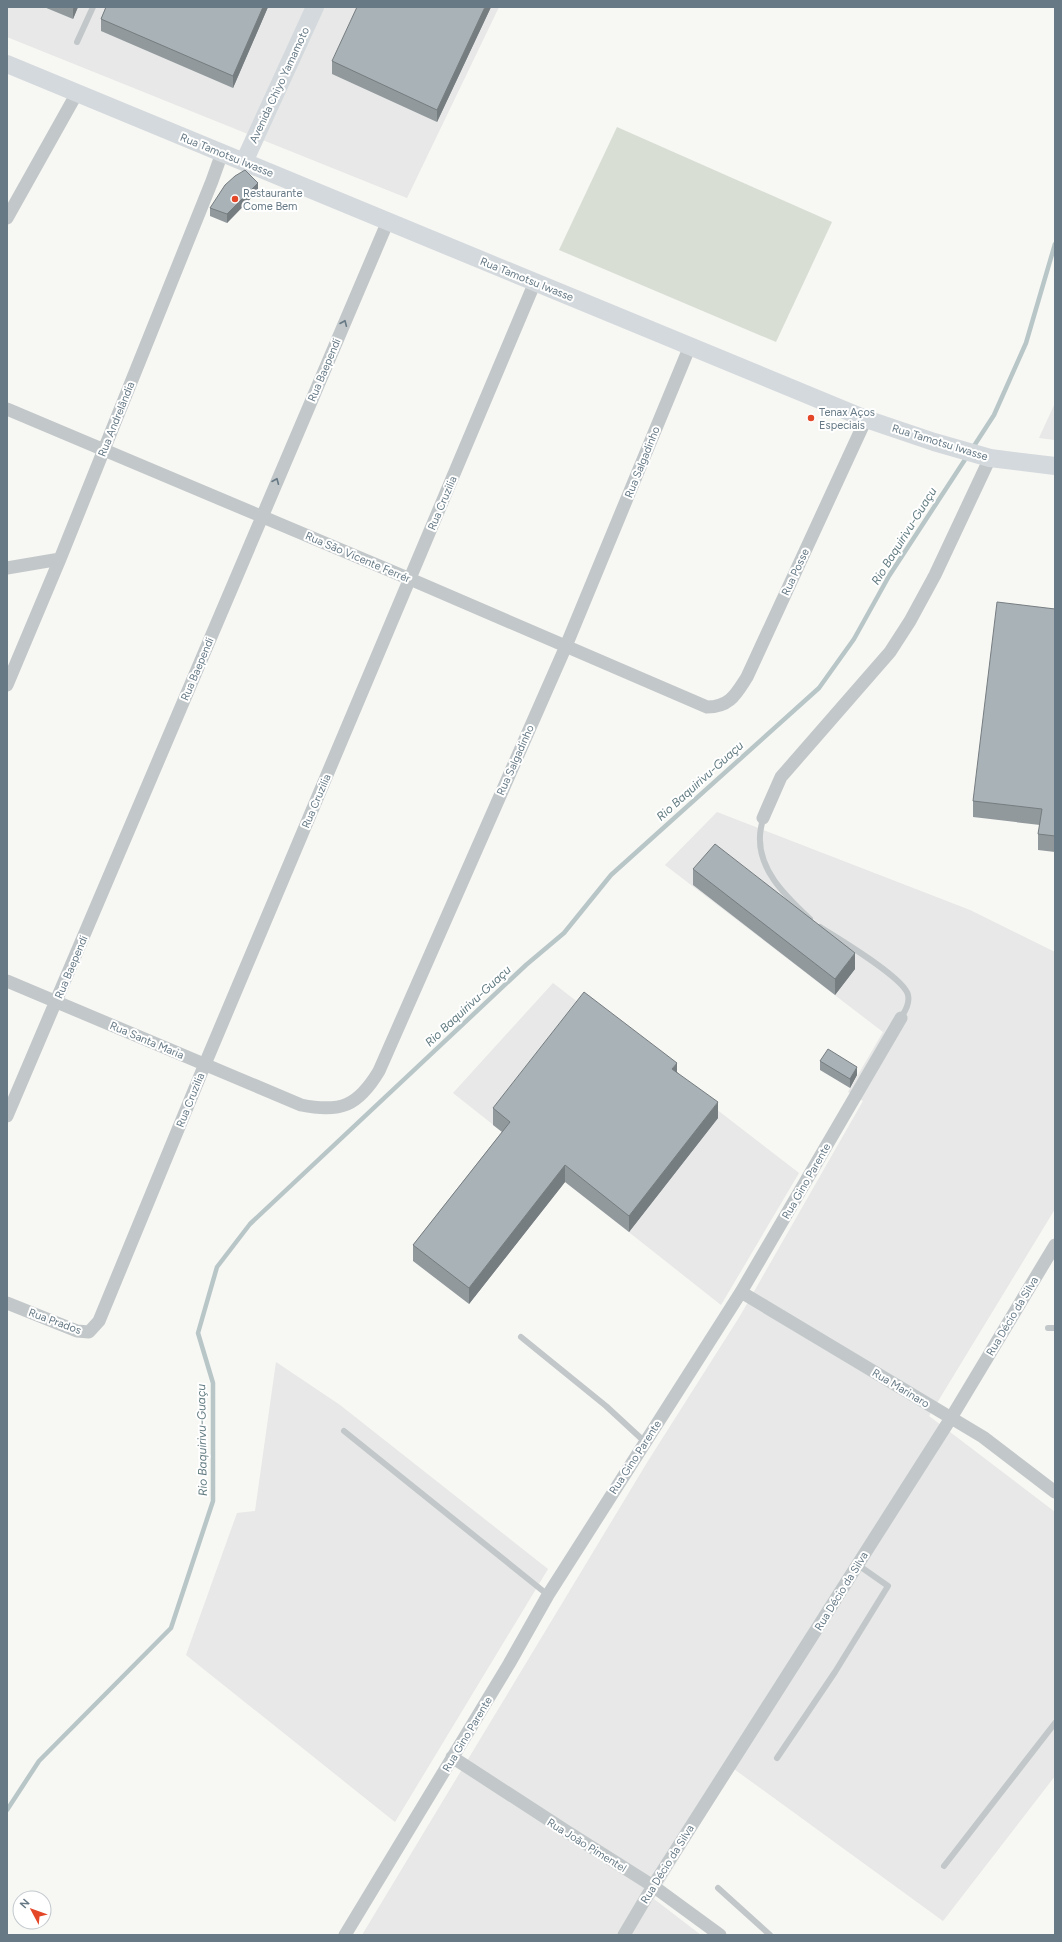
<svg xmlns="http://www.w3.org/2000/svg" width="1062" height="1942" font-family="Figtree,sans-serif">
  <style>
    .built { fill: #e7e8e7 }
    .green { fill: #d8ded4 }
    .lines { fill: none; stroke-linecap: round; stroke-linejoin: round }
    .stream { stroke: #b8c6c8; stroke-width: 4.5 }
    .lane { stroke: #c2c7c9; stroke-width: 6 }
    .street { stroke: #c2c7c9; stroke-width: 13 }
    .secondary { stroke: #d4d9dd; stroke-width: 18 }
    .wall { fill: #91999d }
    .shaded-wall { fill: #767d80 }
    .building { fill: #a9b2b7; stroke: #767d80 }
    .oneway { stroke: #667985 }
    .poi-dot { fill: #e34727; stroke: #fff; stroke-width: 1.5 }
    .labels { text-anchor: middle; stroke-width: 4; stroke-linejoin: round; paint-order: stroke }
    .street-label { font-size: 11px; fill: #667985; stroke: #fff }
    .poi-label { font-size: 11px; fill: #667985; stroke: #fff; text-anchor: start }
    .water-label { font-size: 12px; font-style: italic; fill: #617b81; stroke: #fff }
  </style>
  <rect width="100%" height="100%" fill="#f7f7f3"/>
  <path class="built" d="M 7,7 L 499,7 L 407,198 L 7,37 Z
    M 1055,403 L 1055,440 L 1039,438 Z
    M 717,812 L 970,910 L 1055,952 L 1055,1209 L 929,1416 L 1055,1512 L 1055,1776 L 943,1921 L 734,1769 L 654,1899 L 701,1935 L 362,1935 L 648,1461 L 740,1316 L 863,1101 L 848,1092 L 883,1032 L 665,865 Z
    M 553,983 L 799,1173 L 721,1305 L 453,1093 Z
    M 276,1362 L 340,1405 L 548,1569 L 395,1822 L 186,1655 L 237,1513 L 255,1511 Z"/>
  <path class="green" d="M 617,127 L 832,222 L 776,342 L 559,250 Z"/>
  <g class="lines">
    <path class="stream" d="M 972,449 L 994,415 L 1026,343 L 1055,244
      M 7,1810 L 39,1761 L 171,1628 L 213,1501 L 213,1383 L 198,1333 L 217,1267 L 250,1224 L 526,965 L 564,933 L 611,875 L 819,688 L 854,639 L 889,576 L 968,455"/>
    <path class="lane" d="M 77,42 L 93,7
      M 763,818 C 762,824 760,830 760,836 C 758,871 787,897 810,919
      M 820,927 C 837,938 905,978 908,995 C 910,1003 905,1011 901,1018
      M 1048,1328 L 1055,1328
      M 521,1337 L 606,1406 L 645,1442
      M 344,1431 L 548,1595
      M 777,1758 L 835,1672 L 888,1586 L 858,1565
      M 944,1866 L 1055,1723
      M 718,1888 L 770,1935"/>
    <path class="street" d="M 7,218 L 77,93
      M 7,409 L 410,579 L 707,707 C 730,707 736,694 747,677 L 866,419
      M 7,568 L 60,559
      M 7,685 L 60,559 L 212,181 L 222,153
      M 763,818 L 781,777 L 890,652 L 910,621 L 935,575 L 990,458
      M 7,981 L 301,1105 C 341,1113 358,1106 379,1071 L 566,646 L 690,346
      M 7,1116 L 388,221
      M 741,1292 L 983,1437 L 1055,1492
      M 7,1303 L 77,1331 L 89,1332 L 99,1321 L 205,1064 L 535,282
      M 452,1757 L 566,1831 L 653,1886 L 720,1935
      M 345,1935 L 509,1664 L 548,1595 L 741,1292 L 901,1018
      M 624,1935 L 653,1886 L 951,1418 L 1055,1245"/>
    <path class="secondary" d="M 7,64 L 866,419 L 934,442 L 990,458 L 1055,466
      M 244,162 L 315,7"/>
  </g>
  <path class="wall" d="M 44,7 L 78,7 L 73,19 Z
    M 106,7 L 268,7 L 233,88 L 101,31 L 101,19 Z
    M 491,7 L 437,122 L 332,74 L 332,61 Z
    M 258,191 L 227,223 L 210,216 L 210,208 Z
    M 1055,609 L 1055,852 L 1038,850 L 1038,834 L 1040,825 L 973,817 L 973,801 Z
    M 693,869 L 855,969 L 835,995 L 693,885 Z
    M 820,1061 L 857,1075 L 850,1088 L 820,1070 Z
    M 677,1072 L 718,1118 L 629,1232 L 565,1182 L 469,1304 L 413,1261 L 413,1245 L 502,1132 L 493,1125 L 493,1108 Z"/>
  <path class="shaded-wall" d="M 73,7 L 78,7 L 73,19 Z
    M 263,7 L 268,7 L 233,88 L 233,76 Z
    M 485,7 L 491,7 L 437,122 L 437,110 Z
    M 258,183 L 258,191 L 227,223 L 227,214 Z
    M 855,953 L 855,969 L 835,995 L 835,979 Z
    M 677,1063 L 677,1079 L 672,1069 Z
    M 857,1067 L 857,1075 L 850,1088 L 850,1079 Z
    M 718,1102 L 718,1118 L 629,1232 L 629,1216 Z
    M 565,1165 L 565,1182 L 469,1304 L 469,1288 Z"/>
  <path class="building" d="M 106,7 L 263,7 L 233,76 L 101,19 Z
    M 357,7 L 485,7 L 437,110 L 332,61 Z
    M 245,170 L 258,183 L 227,214 L 210,208 L 225,185 L 235,176 Z
    M 997,602 L 1055,609 L 1055,836 L 1038,834 L 1042,809 L 973,801 Z
    M 715,844 L 855,953 L 835,979 L 693,869 Z
    M 584,992 L 677,1063 L 672,1069 L 718,1102 L 629,1216 L 565,1165 L 469,1288 L 413,1245 L 510,1122 L 493,1108 Z
    M 828,1049 L 857,1067 L 850,1079 L 820,1061 Z"/>
  <defs><path id="oneway-chevron" d="M-2-3.5L2.5 0L-2 3.5" fill="none" stroke-width="1.6" stroke-linecap="round" stroke-linejoin="round"/></defs>
  <g class="oneway">
    <use href="#oneway-chevron" transform="translate(344 323) rotate(-67)"/>
    <use href="#oneway-chevron" transform="translate(276 481) rotate(-67)"/>
  </g>
  <g class="poi-dot">
    <circle cx="235" cy="199" r="4"/>
    <circle cx="811" cy="418" r="4"/>
  </g>
  <g class="labels">
    <g class="street-label">
      <text transform="translate(279 85) rotate(-65)" y="4">Avenida Chiyo Yamamoto</text>
      <text transform="translate(227 155) rotate(22)" y="4">Rua Tamotsu Iwasse</text>
      <text transform="translate(527 279) rotate(22)" y="4">Rua Tamotsu Iwasse</text>
      <text transform="translate(324 370) rotate(-67)" y="4">Rua Baependi</text>
      <text transform="translate(116 419) rotate(-68)" y="4">Rua Andrelândia</text>
      <text transform="translate(940 442) rotate(17)" y="4">Rua Tamotsu Iwasse</text>
      <text transform="translate(642 462) rotate(-68)" y="4">Rua Salgadinho</text>
      <text transform="translate(442 503) rotate(-67)" y="4">Rua Cruzilia</text>
      <text transform="translate(358 557) rotate(23)" y="4">Rua São Vicente Ferrér</text>
      <text transform="translate(795 572) rotate(-65)" y="4">Rua Posse</text>
      <text transform="translate(197 669) rotate(-67)" y="4">Rua Baependi</text>
      <text transform="translate(515 760) rotate(-66)" y="4">Rua Salgadinho</text>
      <text transform="translate(316 801) rotate(-67)" y="4">Rua Cruzilia</text>
      <text transform="translate(71 967) rotate(-67)" y="4">Rua Baependi</text>
      <text transform="translate(147 1040) rotate(23)" y="4">Rua Santa Maria</text>
      <text transform="translate(190 1100) rotate(-68)" y="4">Rua Cruzilia</text>
      <text transform="translate(806 1181) rotate(-60)" y="4">Rua Gino Parente</text>
      <text transform="translate(1012 1316) rotate(-59)" y="4">Rua Décio da Silva</text>
      <text transform="translate(55 1321) rotate(20)" y="4">Rua Prados</text>
      <text transform="translate(901 1388) rotate(31)" y="4">Rua Marinaro</text>
      <text transform="translate(635 1457) rotate(-57)" y="4">Rua Gino Parente</text>
      <text transform="translate(841 1591) rotate(-58)" y="4">Rua Décio da Silva</text>
      <text transform="translate(467 1734) rotate(-59)" y="4">Rua Gino Parente</text>
      <text transform="translate(587 1845) rotate(32)" y="4">Rua João Pimentel</text>
      <text transform="translate(667 1864) rotate(-58)" y="4">Rua Décio da Silva</text>
    </g>
    <g class="poi-label">
      <text x="243" y="197">Restaurante<tspan x="243" dy="13">Come Bem</tspan></text>
      <text x="819" y="416">Tenax Aços<tspan x="819" dy="13">Especiais</tspan></text>
    </g>
    <g class="water-label">
      <text transform="translate(904 536) rotate(-58)" y="4">Rio Baquirivu-Guaçu</text>
      <text transform="translate(700 781) rotate(-42)" y="4">Rio Baquirivu-Guaçu</text>
      <text transform="translate(468 1006) rotate(-43)" y="4">Rio Baquirivu-Guaçu</text>
      <text transform="translate(202 1440) rotate(-91)" y="4">Rio Baquirivu-Guaçu</text>
    </g>
  </g>
  <rect width="1062" height="1942" fill="none" stroke="#667985" stroke-width="16"/>
  <g transform="translate(32 1910) rotate(311)"><circle r="19" fill="#ffffff" stroke="#c2c9ce"/>
  <path d="M0-3L7 15L0 10L-7 15Z" fill="#e34727"/>
  <text y="-6" font-size="11" font-weight="bold" text-anchor="middle" fill="#667985">N</text>
  </g>
</svg>
